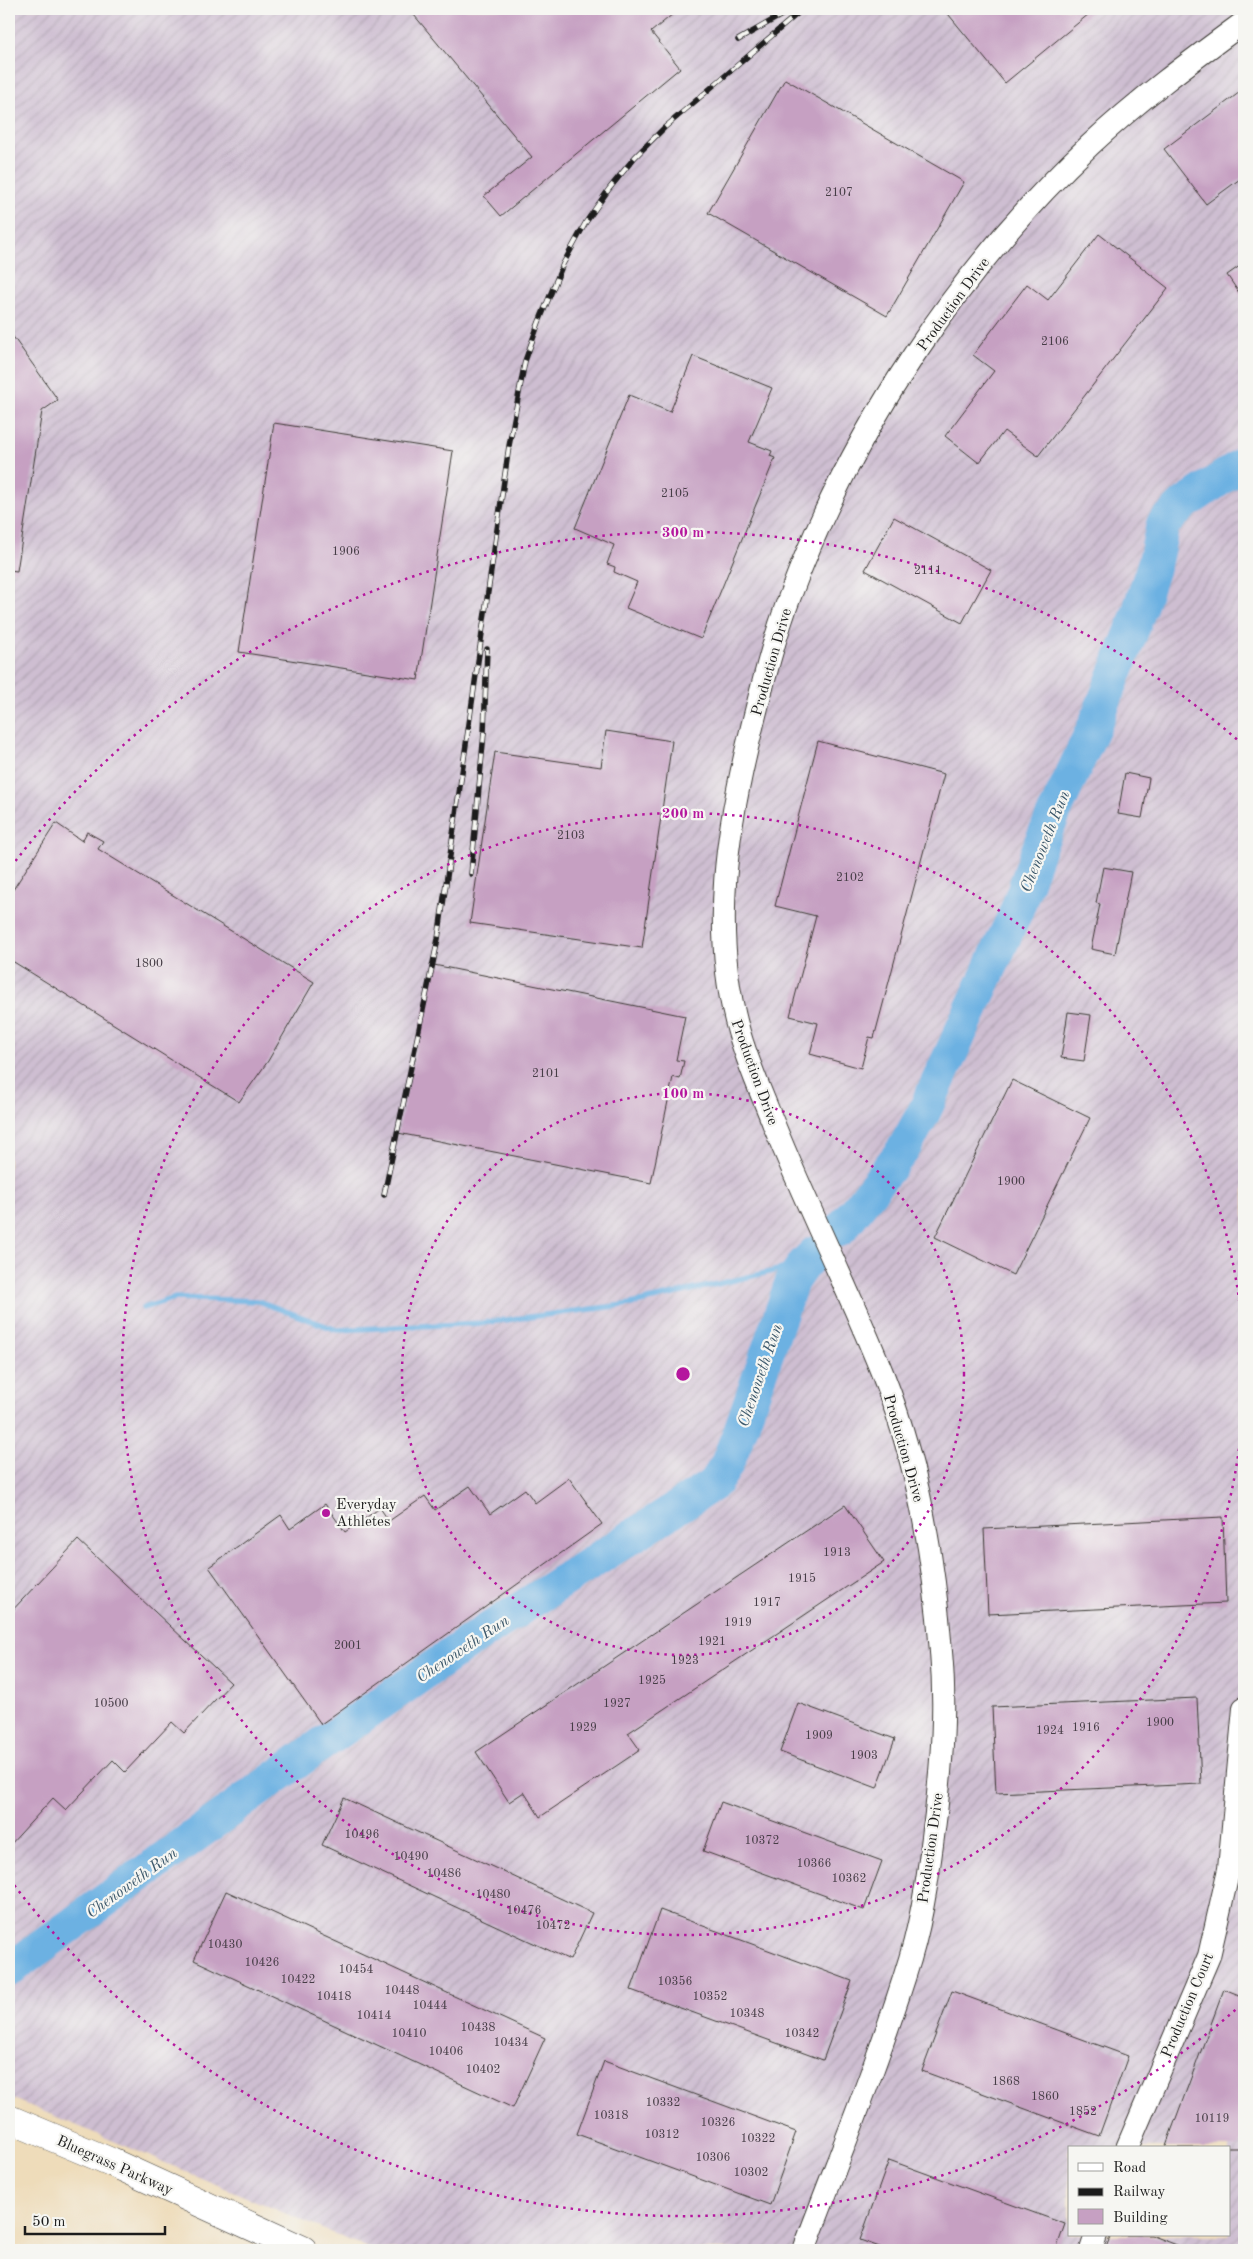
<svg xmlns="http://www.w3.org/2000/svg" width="1253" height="2259" font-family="'Old Standard TT',serif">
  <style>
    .industrial { fill: url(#industrial-furrows); fill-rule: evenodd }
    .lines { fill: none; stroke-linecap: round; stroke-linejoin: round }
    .stream { stroke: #6cb1e2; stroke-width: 5.5 }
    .river { stroke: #6cb1e2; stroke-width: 34 }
    .building { fill: #c6a0c2 }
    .minor-casing { stroke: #3c3934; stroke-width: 24 }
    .tertiary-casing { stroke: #3c3934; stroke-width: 29 }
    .minor { stroke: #fff; stroke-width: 22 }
    .tertiary { stroke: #fff; stroke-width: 28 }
    .rail-casing { stroke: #1c1c1c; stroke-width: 5.5 }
    .rail { stroke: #f6f6f2; stroke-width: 4; stroke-dasharray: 11; stroke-linecap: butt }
    .ring { fill: none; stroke: #b5179e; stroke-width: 2.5; stroke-dasharray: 2.5 5 }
    .poi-dot { fill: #b5179e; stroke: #f6f6f2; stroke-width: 2 }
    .labels { text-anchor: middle; stroke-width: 4.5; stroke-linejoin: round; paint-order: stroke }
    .number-label { font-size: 12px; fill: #463d46 }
    .street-label { font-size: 15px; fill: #1c1c1c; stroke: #f6f6f2 }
    .poi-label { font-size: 15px; fill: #1c1c1c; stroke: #f6f6f2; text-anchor: start }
    .water-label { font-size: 16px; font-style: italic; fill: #3c586b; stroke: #f6f6f2 }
    .centre { fill: #b5179e; stroke: #f6f6f2; stroke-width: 2.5 }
    .ring-label { font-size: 15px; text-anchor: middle; font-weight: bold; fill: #b5179e; stroke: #f6f6f2; stroke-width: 4.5; stroke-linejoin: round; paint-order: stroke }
  </style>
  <defs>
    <pattern id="industrial-furrows" width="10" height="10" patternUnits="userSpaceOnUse" patternTransform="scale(1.25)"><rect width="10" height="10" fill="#cebed1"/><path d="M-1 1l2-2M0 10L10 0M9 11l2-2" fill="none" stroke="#b0a3b3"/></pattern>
  </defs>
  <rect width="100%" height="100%" fill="#f6f6f2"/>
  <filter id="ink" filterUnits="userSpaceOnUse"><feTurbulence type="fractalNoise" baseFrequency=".02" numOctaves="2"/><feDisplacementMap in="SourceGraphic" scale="10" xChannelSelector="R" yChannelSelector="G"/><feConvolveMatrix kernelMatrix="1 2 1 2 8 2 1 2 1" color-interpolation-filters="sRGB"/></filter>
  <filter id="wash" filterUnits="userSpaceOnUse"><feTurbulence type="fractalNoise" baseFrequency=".0096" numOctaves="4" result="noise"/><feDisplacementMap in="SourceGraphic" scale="20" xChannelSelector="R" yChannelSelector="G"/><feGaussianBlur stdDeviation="1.12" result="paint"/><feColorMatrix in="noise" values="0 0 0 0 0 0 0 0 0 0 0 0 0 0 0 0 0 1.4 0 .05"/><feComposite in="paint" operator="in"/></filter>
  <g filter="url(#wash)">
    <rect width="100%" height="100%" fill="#eedcba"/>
    <path class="industrial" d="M 9,9 L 1244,9 L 1244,2250 L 372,2250 L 9,2097 ZM 1069,2148 L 1229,2148 L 1229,2235 L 1069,2235 Z"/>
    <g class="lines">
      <path class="stream" d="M 143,1308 L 175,1298 L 258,1301 L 337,1330 L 482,1323 L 631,1304 L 804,1264"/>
      <path class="river" d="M 840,1230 L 903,1150 L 924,1112 L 1016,912 L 1041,842 L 1096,722 L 1135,623 L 1155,561 L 1163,524 L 1185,503 L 1244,463
        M 9,1970 L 322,1744 L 472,1640 L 715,1483 L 726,1466 L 740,1431 L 792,1281 L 804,1264 L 815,1253"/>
    </g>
    <g id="blocks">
      <path class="building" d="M 409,9 L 679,9 L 651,32 L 680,68 L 501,216 L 484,196 L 532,157 Z
        M 944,9 L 1095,9 L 1005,83 Z
        M 785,79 L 964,182 L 887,316 L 708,213 Z
        M 1244,89 L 1244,176 L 1206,204 L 1164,149 Z
        M 1099,234 L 1168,288 L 1038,456 L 1004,431 L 979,463 L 945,436 L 994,371 L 973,355 L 1027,284 L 1048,300 Z
        M 1244,263 L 1244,300 L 1227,275 Z
        M 9,331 L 58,400 L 42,411 L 17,571 L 9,570 Z
        M 693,356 L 772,388 L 749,442 L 772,451 L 770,456 L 775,458 L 701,639 L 626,608 L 637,582 L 614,572 L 615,567 L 607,564 L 614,545 L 575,528 L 629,395 L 670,412 Z
        M 274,423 L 453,451 L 418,680 L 239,652 Z
        M 894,517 L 991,570 L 962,623 L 865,570 Z
        M 606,731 L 672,741 L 642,948 L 470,923 L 495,752 L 601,767 Z
        M 818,741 L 944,774 L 874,1038 L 869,1037 L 861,1068 L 810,1054 L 818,1023 L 790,1016 L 816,916 L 775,906 Z
        M 1125,773 L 1149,778 L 1142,818 L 1118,814 Z
        M 56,823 L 82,841 L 87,832 L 103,841 L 98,849 L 314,982 L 268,1061 L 239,1102 L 9,959 L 9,896 Z
        M 1103,867 L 1131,872 L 1115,954 L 1091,949 L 1100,904 L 1096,903 Z
        M 434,965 L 685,1016 L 676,1060 L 684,1061 L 680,1079 L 673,1077 L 651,1183 L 398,1133 Z
        M 1068,1012 L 1091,1015 L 1084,1061 L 1061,1058 Z
        M 1012,1080 L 1090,1118 L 1013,1275 L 935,1237 Z
        M 569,1478 L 602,1524 L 321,1724 L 209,1567 L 281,1515 L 290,1529 L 325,1504 L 345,1532 L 380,1508 L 389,1521 L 425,1496 L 435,1510 L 470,1486 L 490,1514 L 525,1489 L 535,1503 Z
        M 845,1505 L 884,1562 L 628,1733 L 640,1750 L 540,1817 L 524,1792 L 509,1802 L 476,1752 Z
        M 1223,1517 L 1226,1603 L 988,1614 L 984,1529 Z
        M 78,1540 L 231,1683 L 184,1733 L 172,1722 L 125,1772 L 113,1760 L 66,1810 L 53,1798 L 9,1846 L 9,1614 Z
        M 1197,1698 L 1201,1784 L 996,1793 L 992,1707 Z
        M 798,1703 L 895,1739 L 877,1788 L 780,1752 Z
        M 344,1798 L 592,1913 L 570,1960 L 322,1845 Z
        M 721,1802 L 882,1861 L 864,1910 L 703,1851 Z
        M 226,1891 L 545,2038 L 513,2108 L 194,1960 Z
        M 660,1910 L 852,1981 L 823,2060 L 631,1990 Z
        M 1224,1989 L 1244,1997 L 1244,2135 L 1239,2148 L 1165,2148 Z
        M 952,1991 L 1128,2056 L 1099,2136 L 922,2071 Z
        M 604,2061 L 796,2132 L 770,2205 L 577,2134 Z
        M 889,2160 L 1065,2224 L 1056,2250 L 888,2250 L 860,2240 Z
        M 1111,2235 L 1151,2235 L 1187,2249 L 1187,2250 L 1105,2250 Z"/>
    </g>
  </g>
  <g filter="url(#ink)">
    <use href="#blocks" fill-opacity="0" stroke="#3c3934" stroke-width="1"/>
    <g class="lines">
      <defs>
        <path id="minor" d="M 1127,2148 L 1209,1956 L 1229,1869 L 1244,1708
          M 804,2250 C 840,2154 880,2058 910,1959 C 924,1912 930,1862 936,1813 C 942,1759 946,1706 941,1652 C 934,1558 918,1463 883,1375 C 849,1290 808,1209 774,1125 C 762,1094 748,1064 739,1032 C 710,931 727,827 752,727 C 763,683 774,638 790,596 C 852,429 960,268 1090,145 C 1138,100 1191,61 1244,22
          M 1091,2250 L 1096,2235"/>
        <path id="tertiary" d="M 9,2119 L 111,2162 L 303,2250"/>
      </defs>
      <use href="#minor" class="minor-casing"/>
      <use href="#tertiary" class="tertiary-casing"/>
      <use href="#minor" class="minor"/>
      <use href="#tertiary" class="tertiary"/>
      <defs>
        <path id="rail" d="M 738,40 L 792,9
          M 471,874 L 484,733 L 487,649
          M 384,1195 L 438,939 L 509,446 L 525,361 L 539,322 L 563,264 L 586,222 L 609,189 L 635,157 L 664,128 L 803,9"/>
      </defs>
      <use href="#rail" class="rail-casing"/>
      <use href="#rail" class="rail"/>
    </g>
  </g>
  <g class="ring">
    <circle cx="683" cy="1374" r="281"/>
    <circle cx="683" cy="1374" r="561"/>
    <path d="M1241 2005A842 842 0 0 1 11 1881M11 867A842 842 0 0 1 1241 743"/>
  </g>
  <circle class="poi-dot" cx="326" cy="1513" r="5"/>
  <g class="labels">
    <g class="number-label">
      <text x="839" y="196">2107</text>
      <text x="1055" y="345">2106</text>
      <text x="675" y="497">2105</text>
      <text x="346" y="555">1906</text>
      <text x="928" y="574">2111</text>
      <text x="571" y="839">2103</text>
      <text x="850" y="881">2102</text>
      <text x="149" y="967">1800</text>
      <text x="546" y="1077">2101</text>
      <text x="1011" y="1185">1900</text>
      <text x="837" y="1556">1913</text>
      <text x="802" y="1582">1915</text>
      <text x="767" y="1606">1917</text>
      <text x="738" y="1626">1919</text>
      <text x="712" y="1645">1921</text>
      <text x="348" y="1649">2001</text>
      <text x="685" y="1664">1923</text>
      <text x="652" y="1684">1925</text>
      <text x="111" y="1707">10500</text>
      <text x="617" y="1707">1927</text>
      <text x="1160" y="1726">1900</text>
      <text x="583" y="1731">1929</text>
      <text x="1086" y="1731">1916</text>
      <text x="1050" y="1734">1924</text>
      <text x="819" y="1739">1909</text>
      <text x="864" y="1759">1903</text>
      <text x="362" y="1838">10496</text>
      <text x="762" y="1844">10372</text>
      <text x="411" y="1860">10490</text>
      <text x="814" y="1867">10366</text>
      <text x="444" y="1877">10486</text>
      <text x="849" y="1882">10362</text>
      <text x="493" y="1898">10480</text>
      <text x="524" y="1914">10476</text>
      <text x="553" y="1929">10472</text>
      <text x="225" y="1948">10430</text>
      <text x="262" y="1966">10426</text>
      <text x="356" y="1973">10454</text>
      <text x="298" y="1983">10422</text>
      <text x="675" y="1985">10356</text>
      <text x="402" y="1994">10448</text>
      <text x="334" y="2000">10418</text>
      <text x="710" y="2000">10352</text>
      <text x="430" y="2009">10444</text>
      <text x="747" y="2017">10348</text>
      <text x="374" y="2019">10414</text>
      <text x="478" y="2031">10438</text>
      <text x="409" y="2037">10410</text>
      <text x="802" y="2037">10342</text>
      <text x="511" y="2046">10434</text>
      <text x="446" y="2055">10406</text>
      <text x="483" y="2073">10402</text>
      <text x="1006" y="2085">1868</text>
      <text x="1045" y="2100">1860</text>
      <text x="663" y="2106">10332</text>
      <text x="1083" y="2115">1852</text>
      <text x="611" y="2119">10318</text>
      <text x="1212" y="2122">10119</text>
      <text x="718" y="2126">10326</text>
      <text x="662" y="2138">10312</text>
      <text x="758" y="2142">10322</text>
      <text x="713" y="2161">10306</text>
      <text x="751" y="2176">10302</text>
    </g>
    <g class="street-label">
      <text transform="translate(953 304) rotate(-54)" y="5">Production Drive</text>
      <text transform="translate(771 662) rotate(-74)" y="5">Production Drive</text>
      <text transform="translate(755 1072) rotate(70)" y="5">Production Drive</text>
      <text transform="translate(904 1448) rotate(74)" y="5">Production Drive</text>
      <text transform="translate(930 1848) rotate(-82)" y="5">Production Drive</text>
      <text transform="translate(1187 2005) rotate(-67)" y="5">Production Court</text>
      <text transform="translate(115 2165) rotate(24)" y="5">Bluegrass Parkway</text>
    </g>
    <g class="poi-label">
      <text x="336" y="1509">Everyday<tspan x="336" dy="17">Athletes</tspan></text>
    </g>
    <g class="water-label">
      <text transform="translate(1044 841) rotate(-68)" y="6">Chenoweth Run</text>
      <text transform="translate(759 1375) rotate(-71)" y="6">Chenoweth Run</text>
      <text transform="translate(462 1648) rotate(-34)" y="6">Chenoweth Run</text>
      <text transform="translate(131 1882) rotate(-36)" y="6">Chenoweth Run</text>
    </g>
  </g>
  <circle cx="683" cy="1374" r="8" class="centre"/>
  <g class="ring-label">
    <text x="683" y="537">300 m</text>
    <text x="683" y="818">200 m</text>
    <text x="683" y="1098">100 m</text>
  </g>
  <rect width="1253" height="2259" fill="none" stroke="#f6f6f2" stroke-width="30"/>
  <rect x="1068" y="2146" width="162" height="90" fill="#f6f6f2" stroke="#9f9f9c"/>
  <rect x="1078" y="2163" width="25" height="8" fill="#ffffff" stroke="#9f9f9c"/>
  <text x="1113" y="2172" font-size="15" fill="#1c1c1c">Road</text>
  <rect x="1078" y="2188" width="25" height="8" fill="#1c1c1c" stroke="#9f9f9c"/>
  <text x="1113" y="2196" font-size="15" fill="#1c1c1c">Railway</text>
  <rect x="1078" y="2209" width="25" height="15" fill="#c6a0c2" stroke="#9f9f9c"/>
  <text x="1113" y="2222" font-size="15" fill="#1c1c1c">Building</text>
  <path d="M25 2226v8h140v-8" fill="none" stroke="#1c1c1c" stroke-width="2.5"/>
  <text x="32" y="2226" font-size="15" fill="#1c1c1c" stroke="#f6f6f2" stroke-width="4" paint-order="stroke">50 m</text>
</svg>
